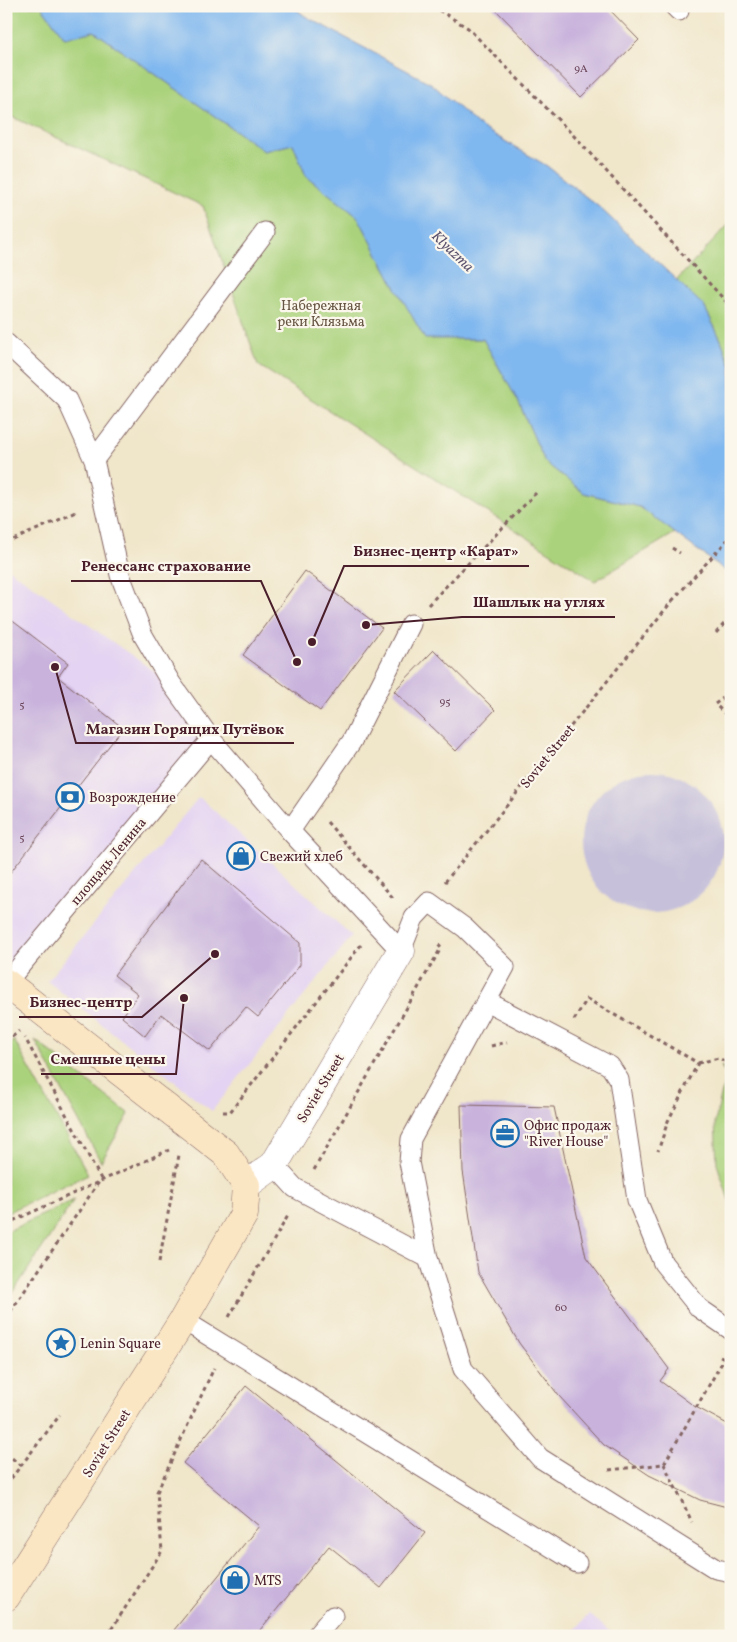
<svg xmlns="http://www.w3.org/2000/svg" width="737" height="1642" font-family="Vollkorn,serif">
  <style>
    .built { fill: #e4d3f2 }
    .industrial { fill: #c6c0da }
    .green { fill: #aad27c; stroke: #7a7854 }
    .water { fill: #7fb7ef; stroke: #646b8d }
    .building { fill: #c9b3dd }
    .lines { fill: none; stroke-linecap: round; stroke-linejoin: round }
    .lane-casing { stroke: #846563; stroke-width: 21 }
    .street-casing { stroke: #846563; stroke-width: 29 }
    .secondary-casing { stroke: #846563; stroke-width: 29 }
    .path { stroke: #846563; stroke-width: 3; stroke-dasharray: 4 4; stroke-linecap: butt }
    .lane { stroke: #fff; stroke-width: 19 }
    .street { stroke: #fff; stroke-width: 28 }
    .secondary { stroke: #fbe6c4; stroke-width: 28 }
    .path-bridge { stroke: #846563; stroke-width: 3; stroke-dasharray: 4 4; stroke-linecap: butt }
    .labels { text-anchor: middle; stroke-width: 4.5; stroke-linejoin: round; paint-order: stroke }
    .number-label { font-size: 11px; fill: #6a4458 }
    .park-label { font-size: 14px; fill: #675543; stroke: #fbf7ec }
    .street-label { font-size: 14px; fill: #4a1f2b; stroke: #fbf7ec }
    .poi-label { font-size: 14px; fill: #4a1f2b; stroke: #fbf7ec; text-anchor: start }
    .water-label { font-size: 15px; font-style: italic; fill: #5d5470; stroke: #fbf7ec }
    .leader { fill: none; stroke: #4a1f2b; stroke-width: 2 }
    .callout-dot { fill: #4a1f2b; stroke: #fbf7ec; stroke-width: 2 }
    .callout-label { font-size: 15px; text-anchor: middle; font-weight: bold; fill: #4a1f2b; stroke: #fbf7ec; stroke-width: 4.5; stroke-linejoin: round; paint-order: stroke }
  </style>
  <rect width="100%" height="100%" fill="#fbf7ec"/>
  <filter id="ink" filterUnits="userSpaceOnUse"><feTurbulence type="fractalNoise" baseFrequency=".02" numOctaves="2"/><feDisplacementMap in="SourceGraphic" scale="10" xChannelSelector="R" yChannelSelector="G"/><feConvolveMatrix kernelMatrix="1 2 1 2 8 2 1 2 1" color-interpolation-filters="sRGB"/></filter>
  <filter id="wash" filterUnits="userSpaceOnUse"><feTurbulence type="fractalNoise" baseFrequency=".0096" numOctaves="4" result="noise"/><feDisplacementMap in="SourceGraphic" scale="20" xChannelSelector="R" yChannelSelector="G"/><feGaussianBlur stdDeviation="1.12" result="paint"/><feColorMatrix in="noise" values="0 0 0 0 0 0 0 0 0 0 0 0 0 0 0 0 0 1.4 0 .05"/><feComposite in="paint" operator="in"/></filter>
  <g filter="url(#wash)">
    <rect width="100%" height="100%" fill="#f0e6ca"/>
    <path class="built" d="M 6,567 L 171,683 L 211,739 L 6,983 Z
      M 199,797 L 352,936 L 212,1111 L 47,981 Z
      M 589,1614 L 615,1636 L 570,1636 Z"/>
    <path class="industrial" d="M581 842a71 71 0 1 1 142 0a71 71 0 1 1-142 0Z"/>
    <path class="green" d="M 6,6 L 41,6 L 65,38 L 94,31 L 264,151 L 293,144 L 306,176 L 358,217 L 392,281 L 425,338 L 483,339 L 518,401 L 545,462 L 584,493 L 640,507 L 675,533 L 595,581 L 258,365 L 203,206 L 6,114 Z
      M 731,222 L 731,367 L 721,340 L 704,306 L 676,281 Z
      M 14,1040 L 88,1174 L 6,1213 L 6,1050 Z
      M 35,1040 L 129,1114 L 101,1162 Z
      M 721,1066 L 731,1072 L 731,1206 L 717,1164 L 715,1122 L 726,1075 Z
      M 74,1200 L 6,1303 L 6,1232 Z"/>
    <path class="water" d="M 41,6 L 292,6 L 305,16 L 432,84 L 478,125 L 547,166 L 599,207 L 704,306 L 721,340 L 731,367 L 731,575 L 640,507 L 584,493 L 545,462 L 518,401 L 483,339 L 425,339 L 392,281 L 358,217 L 306,176 L 293,144 L 264,151 L 94,31 L 65,38 Z"/>
    <g id="blocks">
      <path class="building" d="M 492,6 L 606,6 L 639,40 L 581,97 Z
        M 305,571 L 382,628 L 320,711 L 243,655 Z
        M 6,616 L 68,663 L 58,677 L 123,728 L 6,878 Z
        M 434,650 L 495,710 L 456,751 L 394,691 Z
        M 201,859 L 300,943 L 300,965 L 258,1017 L 246,1007 L 210,1051 L 161,1014 L 145,1036 L 122,1017 L 138,994 L 114,975 Z
        M 461,1105 L 554,1107 L 586,1257 L 669,1369 L 660,1381 L 694,1406 L 731,1426 L 731,1508 L 700,1500 L 649,1475 L 604,1445 L 559,1396 L 519,1343 L 478,1272 L 463,1171 Z
        M 246,1386 L 425,1533 L 381,1588 L 329,1546 L 255,1636 L 169,1636 L 259,1526 L 183,1463 Z"/>
    </g>
  </g>
  <g filter="url(#ink)">
    <use href="#blocks" fill-opacity="0" stroke="#846563" stroke-width="1"/>
    <g class="lines">
      <defs>
        <path id="lane" d="M 674,6 L 679,11
          M 6,343 L 67,400 L 94,460 L 120,575 L 143,635 L 171,683 L 211,739 L 290,831 L 401,951 L 414,918 L 429,902 L 465,928 L 505,967 L 411,1139 L 409,1162 L 428,1258 L 463,1369 L 540,1458 L 716,1569 L 731,1572
          M 94,460 L 265,232
          M 290,831 L 352,741 L 411,624
          M 6,983 L 211,739
          M 486,1001 L 610,1066 L 619,1080 L 637,1200 L 663,1263 L 699,1308 L 731,1330
          M 274,1165 L 295,1188 L 428,1258
          M 183,1320 L 577,1563
          M 316,1636 L 333,1616"/>
        <path id="street" d="M 246,1185 L 274,1165 L 401,951"/>
        <path id="secondary" d="M 6,983 L 226,1154 L 246,1185 L 244,1214 L 183,1320 L 6,1597"/>
      </defs>
      <use href="#lane" class="lane-casing"/>
      <use href="#street" class="street-casing"/>
      <use href="#secondary" class="secondary-casing"/>
      <path class="path" d="M 432,6 L 468,28 L 573,135 L 731,307
        M 6,543 L 79,511
        M 672,548 L 680,553
        M 428,605 L 536,493
        M 716,633 L 731,616
        M 731,692 L 715,704 L 731,720
        M 327,822 L 395,900
        M 445,882 L 672,601
        M 574,1020 L 587,999 L 698,1063 L 668,1121 L 658,1151
        M 6,1042 L 19,1031
        M 491,1046 L 507,1042
        M 698,1063 L 719,1058 L 731,1065
        M 223,1112 L 230,1112 L 361,945
        M 314,1170 L 441,948 L 436,942
        M 6,1224 L 169,1150
        M 159,1262 L 179,1155
        M 229,1317 L 289,1214
        M 6,1318 L 101,1179 L 25,1038
        M 720,1356 L 731,1361
        M 6,1453 L 21,1466
        M 664,1464 L 692,1522
        M 609,1470 L 664,1464 L 724,1359
        M 6,1485 L 60,1415
        M 107,1636 L 162,1551 L 157,1492 L 214,1368"/>
      <use href="#lane" class="lane"/>
      <use href="#street" class="street"/>
      <use href="#secondary" class="secondary"/>
      <path class="path-bridge" d="M 672,601 L 731,536"/>
    </g>
  </g>
  <defs>
    <symbol id="bank-ring" viewBox="-11 -11 22 22"><circle r="9.5" fill="#fbf7ec" stroke="#1f6fb2" stroke-width="1.5"/><path d="M-6-4H6V4H-6ZM0-2.3a2.3 2.3 0 1 0 0 4.6a2.3 2.3 0 1 0 0-4.6Z" fill="#1f6fb2"/></symbol>
    <symbol id="shop-ring" viewBox="-11 -11 22 22"><circle r="9.5" fill="#fbf7ec" stroke="#1f6fb2" stroke-width="1.5"/><path d="M-5-2.5h2.3a2.7 3.5 0 0 1 5.4 0H5L5.5 6h-11ZM-1.5-2.5h3a1.5 2.3 0 0 0-3 0Z" fill="#1f6fb2"/></symbol>
    <symbol id="office-ring" viewBox="-11 -11 22 22"><circle r="9.5" fill="#fbf7ec" stroke="#1f6fb2" stroke-width="1.5"/><path d="M-6-3h4V-5.5h4V-3h4V5H-6ZM-1-4.5V-3h2v-1.5ZM-6 0V1H6V0Z" fill="#1f6fb2"/></symbol>
    <symbol id="sight-ring" viewBox="-11 -11 22 22"><circle r="9.5" fill="#fbf7ec" stroke="#1f6fb2" stroke-width="1.5"/><path d="M0-6L1.8-2.2L6-1.7L2.9 1.2L3.7 5.4L0 3.3L-3.7 5.4L-2.9 1.2L-6-1.7L-1.8-2.2Z" fill="#1f6fb2"/></symbol>
  </defs>
  <g fill-rule="evenodd">
    <use href="#bank-ring" x="54" y="781" width="32" height="32"/>
    <use href="#shop-ring" x="225" y="840" width="32" height="32"/>
    <use href="#office-ring" x="489" y="1117" width="32" height="32"/>
    <use href="#sight-ring" x="45" y="1327" width="32" height="32"/>
    <use href="#shop-ring" x="219" y="1564" width="32" height="32"/>
  </g>
  <g class="labels">
    <g class="number-label">
      <text x="581" y="72">9А</text>
      <text x="445" y="705">95</text>
      <text x="22" y="708">5</text>
      <text x="22" y="841">5</text>
      <text x="561" y="1311">60</text>
    </g>
    <g class="park-label">
      <text x="321" y="310">Набережная<tspan x="321" dy="16">реки Клязьма</tspan></text>
    </g>
    <g class="street-label">
      <text transform="translate(547 756) rotate(-51)" y="5">Soviet Street</text>
      <text transform="translate(108 861) rotate(-50)" y="5">площадь Ленина</text>
      <text transform="translate(320 1088) rotate(-59)" y="5">Soviet Street</text>
      <text transform="translate(106 1443) rotate(-58)" y="5">Soviet Street</text>
    </g>
    <g class="poi-label">
      <text x="89" y="802">Возрождение</text>
      <text x="260" y="861">Свежий хлеб</text>
      <text x="524" y="1130">Офис продаж<tspan x="524" dy="16">"River House"</tspan></text>
      <text x="80" y="1348">Lenin Square</text>
      <text x="254" y="1585">MTS</text>
    </g>
    <g class="water-label">
      <text transform="translate(453 251) rotate(44)" y="5">Klyazma</text>
    </g>
  </g>
  <path class="leader" d="M312 642L344 566H529M297 662L261 581H71M366 625L462 617H615M55 667L76 743H294M215 954L142 1017H19M184 998L176 1074H41"/>
  <g class="callout-dot">
    <circle cx="312" cy="642" r="5"/>
    <circle cx="297" cy="662" r="5"/>
    <circle cx="366" cy="625" r="5"/>
    <circle cx="55" cy="667" r="5"/>
    <circle cx="215" cy="954" r="5"/>
    <circle cx="184" cy="998" r="5"/>
  </g>
  <g class="callout-label">
    <text x="436" y="556">Бизнес-центр «Карат»</text>
    <text x="166" y="571">Ренессанс страхование</text>
    <text x="539" y="607">Шашлык на углях</text>
    <text x="185" y="734">Магазин Горящих Путёвок</text>
    <text x="81" y="1007">Бизнес-центр</text>
    <text x="108" y="1064">Смешные цены</text>
  </g>
  <rect width="737" height="1642" fill="none" stroke="#fbf7ec" stroke-width="25"/>
</svg>
